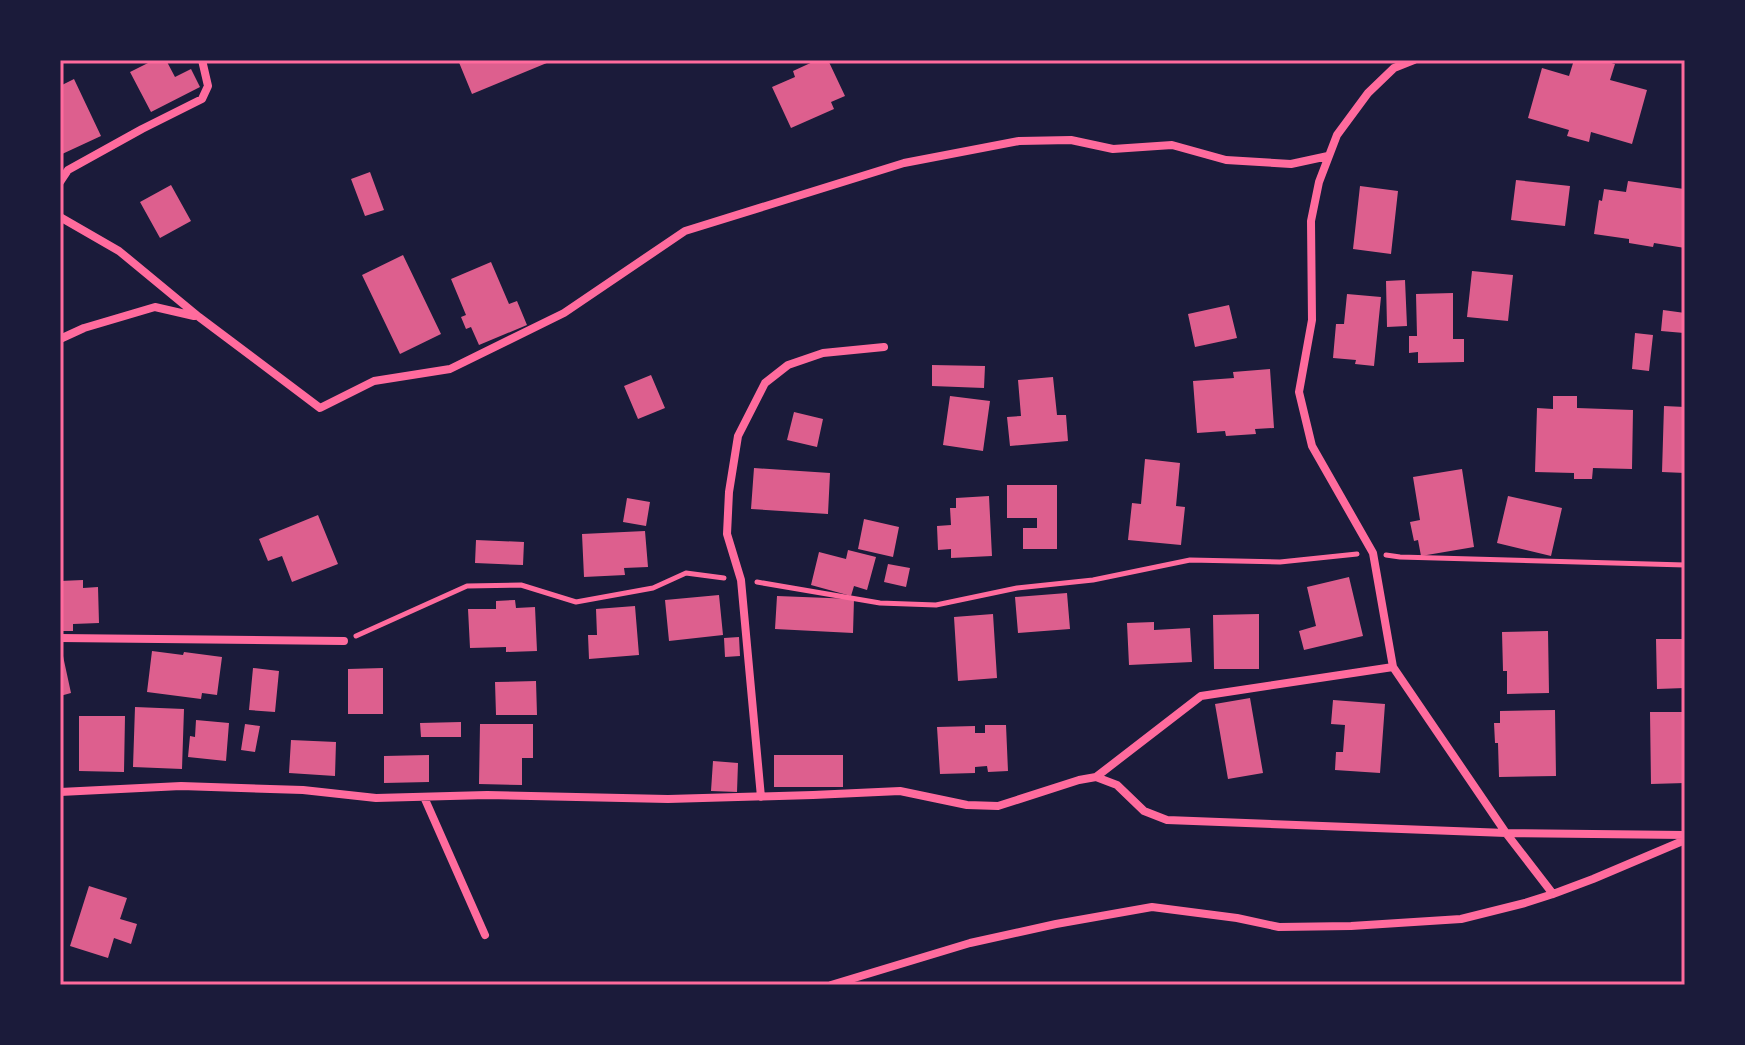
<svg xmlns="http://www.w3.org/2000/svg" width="1745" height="1045" font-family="'Fira Sans',sans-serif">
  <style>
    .building { fill: #dd5f8e }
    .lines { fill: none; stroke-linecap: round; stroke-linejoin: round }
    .path { stroke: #ff6b9d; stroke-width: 5 }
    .minor { stroke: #ff6b9d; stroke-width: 8 }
    .neatline { fill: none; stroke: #ff6b9d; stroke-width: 3 }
  </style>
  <rect width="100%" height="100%" fill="#1b1b3a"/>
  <path class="building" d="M 154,60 L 166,60 L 175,77 L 191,69 L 200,87 L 151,112 L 130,72 Z
    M 458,60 L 554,60 L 472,94 Z
    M 817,60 L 828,60 L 845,96 L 831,102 L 834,109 L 791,128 L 772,87 L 795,77 L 793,71 Z
    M 1574,60 L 1601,60 L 1615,64 L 1610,80 L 1647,90 L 1632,144 L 1591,132 L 1589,142 L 1567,136 L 1569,130 L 1528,118 L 1542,68 L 1569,76 Z
    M 74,79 L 101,136 L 60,155 L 60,86 Z
    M 370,172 L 384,210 L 365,216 L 351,179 Z
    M 1516,180 L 1570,186 L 1565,226 L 1511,220 Z
    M 1628,181 L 1684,189 L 1685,248 L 1654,243 L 1653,247 L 1629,243 L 1629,239 L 1594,234 L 1599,200 L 1602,201 L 1604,189 L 1626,192 Z
    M 171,185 L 191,221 L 160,238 L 140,202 Z
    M 1360,186 L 1398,191 L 1391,254 L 1353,249 Z
    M 403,255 L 441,334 L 400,354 L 362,275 Z
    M 491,262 L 509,304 L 517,301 L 527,325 L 479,345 L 471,327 L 466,329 L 461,317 L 466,315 L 451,279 Z
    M 1472,271 L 1513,275 L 1508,321 L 1467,317 Z
    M 1405,280 L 1407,326 L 1387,327 L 1386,281 Z
    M 1453,293 L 1453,339 L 1464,339 L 1464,362 L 1418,363 L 1418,352 L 1409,353 L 1409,336 L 1417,336 L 1416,294 Z
    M 1347,294 L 1381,297 L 1374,366 L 1355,364 L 1356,360 L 1333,358 L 1336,324 L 1344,324 Z
    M 1229,305 L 1237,338 L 1195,347 L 1188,314 Z
    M 1663,310 L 1685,313 L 1684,333 L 1661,331 Z
    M 1635,333 L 1653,335 L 1649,371 L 1632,369 Z
    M 932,365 L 985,366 L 984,388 L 932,386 Z
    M 1270,369 L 1274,428 L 1255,429 L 1256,434 L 1226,436 L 1225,431 L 1197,433 L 1193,381 L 1234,378 L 1233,372 Z
    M 651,375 L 665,408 L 638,419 L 624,386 Z
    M 1053,377 L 1057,415 L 1066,415 L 1068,441 L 1010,446 L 1007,417 L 1021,416 L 1018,380 Z
    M 950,396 L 990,401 L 983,451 L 943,445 Z
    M 1553,396 L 1577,396 L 1577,408 L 1633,410 L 1632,469 L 1593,468 L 1592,479 L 1574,479 L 1574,473 L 1535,472 L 1537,408 L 1553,409 Z
    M 1664,406 L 1685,407 L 1685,473 L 1662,472 Z
    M 794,412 L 823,419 L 817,447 L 787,440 Z
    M 1145,459 L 1180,463 L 1176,506 L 1185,507 L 1181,545 L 1128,540 L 1132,503 L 1141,504 Z
    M 754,468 L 830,473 L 828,514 L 751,509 Z
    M 1462,469 L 1474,547 L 1421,556 L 1418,540 L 1414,541 L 1410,522 L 1420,520 L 1413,477 Z
    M 1007,485 L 1057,485 L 1057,549 L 1023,549 L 1023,528 L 1037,528 L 1037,518 L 1007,518 Z
    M 989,496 L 992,556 L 951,558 L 951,549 L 938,550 L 937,526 L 951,525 L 950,508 L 956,508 L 956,498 Z
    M 1508,496 L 1562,508 L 1551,556 L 1497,543 Z
    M 627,498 L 650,502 L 646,526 L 623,522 Z
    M 318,515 L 338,564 L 292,582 L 282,556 L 268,561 L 259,539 Z
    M 864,519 L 899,527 L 893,557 L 858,549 Z
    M 645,531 L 648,567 L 624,568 L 625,575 L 584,577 L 582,534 Z
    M 476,540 L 524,542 L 523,565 L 475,563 Z
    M 848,550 L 876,557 L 867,590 L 854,586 L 851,596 L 811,585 L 819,552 L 846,559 Z
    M 888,564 L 910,568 L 906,587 L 884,582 Z
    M 1349,577 L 1363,636 L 1304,650 L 1299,631 L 1316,626 L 1307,587 Z
    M 83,580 L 83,588 L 98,587 L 99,623 L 73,624 L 73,631 L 60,631 L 60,581 Z
    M 1067,593 L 1070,629 L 1018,633 L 1015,597 Z
    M 719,595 L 723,635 L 669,641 L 665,600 Z
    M 777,596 L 854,599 L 853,633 L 775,629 Z
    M 515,600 L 516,608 L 535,607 L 537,651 L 506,652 L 506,647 L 470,648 L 468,609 L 496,609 L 496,601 Z
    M 635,606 L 639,655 L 589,659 L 588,635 L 597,635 L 596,609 Z
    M 993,614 L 997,678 L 958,681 L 954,617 Z
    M 1259,614 L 1259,669 L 1214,669 L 1213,615 Z
    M 1154,622 L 1154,630 L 1190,628 L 1192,662 L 1129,665 L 1127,623 Z
    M 1548,631 L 1549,693 L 1507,694 L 1507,671 L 1503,671 L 1502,632 Z
    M 739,637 L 740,656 L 725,657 L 724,638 Z
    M 1656,639 L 1685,639 L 1685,688 L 1657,689 Z
    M 152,651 L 183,655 L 184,652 L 222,657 L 217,695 L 202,693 L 201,699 L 147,692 Z
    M 60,656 L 63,656 L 71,693 L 60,696 Z
    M 253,668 L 279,671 L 275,712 L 249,710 Z
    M 383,668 L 383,714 L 348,714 L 348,669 Z
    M 536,681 L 537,715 L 496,715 L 495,682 Z
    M 1250,698 L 1263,773 L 1228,779 L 1215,704 Z
    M 1333,700 L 1385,704 L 1380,773 L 1335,770 L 1336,752 L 1343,752 L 1345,725 L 1331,724 Z
    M 135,707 L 184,709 L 182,769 L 133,767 Z
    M 1555,710 L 1556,776 L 1499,777 L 1498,743 L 1495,743 L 1494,723 L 1500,723 L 1500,711 Z
    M 1650,712 L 1685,712 L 1685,783 L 1651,784 Z
    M 79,716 L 125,716 L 124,772 L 79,771 Z
    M 196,720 L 229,723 L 226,761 L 188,757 L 190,736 L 195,737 Z
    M 461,722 L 461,737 L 421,737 L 420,723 Z
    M 245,724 L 260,726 L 255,752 L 241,750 Z
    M 480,724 L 533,724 L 533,758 L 522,758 L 522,785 L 479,784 Z
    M 985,725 L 1006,725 L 1008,771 L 988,772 L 987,766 L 975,767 L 975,773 L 940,774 L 937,727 L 975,726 L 975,733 L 985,733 Z
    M 291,740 L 336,742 L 335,776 L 289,773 Z
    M 429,755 L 429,782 L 384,783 L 384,756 Z
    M 774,755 L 843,755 L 843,787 L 774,787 Z
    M 713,761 L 738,763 L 737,792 L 711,791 Z
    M 89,886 L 127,898 L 120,919 L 137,924 L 131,944 L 114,938 L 108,958 L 70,946 Z"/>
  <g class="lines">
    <path class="path" d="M 1386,555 L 1400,557 L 1685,565
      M 757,582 L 880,603 L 936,605 L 1017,588 L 1093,580 L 1190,560 L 1280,562 L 1357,554
      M 356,636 L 467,586 L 521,585 L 576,602 L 653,588 L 686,573 L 724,578"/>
    <path class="minor" d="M 1414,60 L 1394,68 L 1368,93 L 1337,135 L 1319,182 L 1311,221 L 1312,320 L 1299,392 L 1312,446 L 1373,553 L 1393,667 L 1506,833 L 1553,894
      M 60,182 L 68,170 L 142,129 L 202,99 L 208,86 L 202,60
      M 60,217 L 119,251 L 199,317 L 320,408 L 374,381 L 450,369 L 564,313 L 685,231 L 904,163 L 1019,141 L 1071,140 L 1113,149 L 1172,145 L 1226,160 L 1291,164 L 1328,156
      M 60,339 L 84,328 L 155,307 L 194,316
      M 60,638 L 344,641
      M 1096,777 L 1201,696 L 1393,667
      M 60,792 L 181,786 L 303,790 L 376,798 L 487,795 L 668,799 L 813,795 L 900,791 L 967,805 L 998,806 L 1079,780 L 1096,777 L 1117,785 L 1144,811 L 1167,820 L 1506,833 L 1685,835
      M 424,797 L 485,935
      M 761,797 L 741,580 L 727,534 L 729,492 L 738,436 L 765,383 L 788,365 L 823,353 L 884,347
      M 831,985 L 970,943 L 1056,924 L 1152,907 L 1237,918 L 1279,927 L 1351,926 L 1461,919 L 1525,903 L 1553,894 L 1593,879 L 1685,840"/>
  </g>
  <rect width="1745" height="1045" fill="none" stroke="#1b1b3a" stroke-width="124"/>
  <rect x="62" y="62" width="1621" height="921" class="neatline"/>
</svg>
